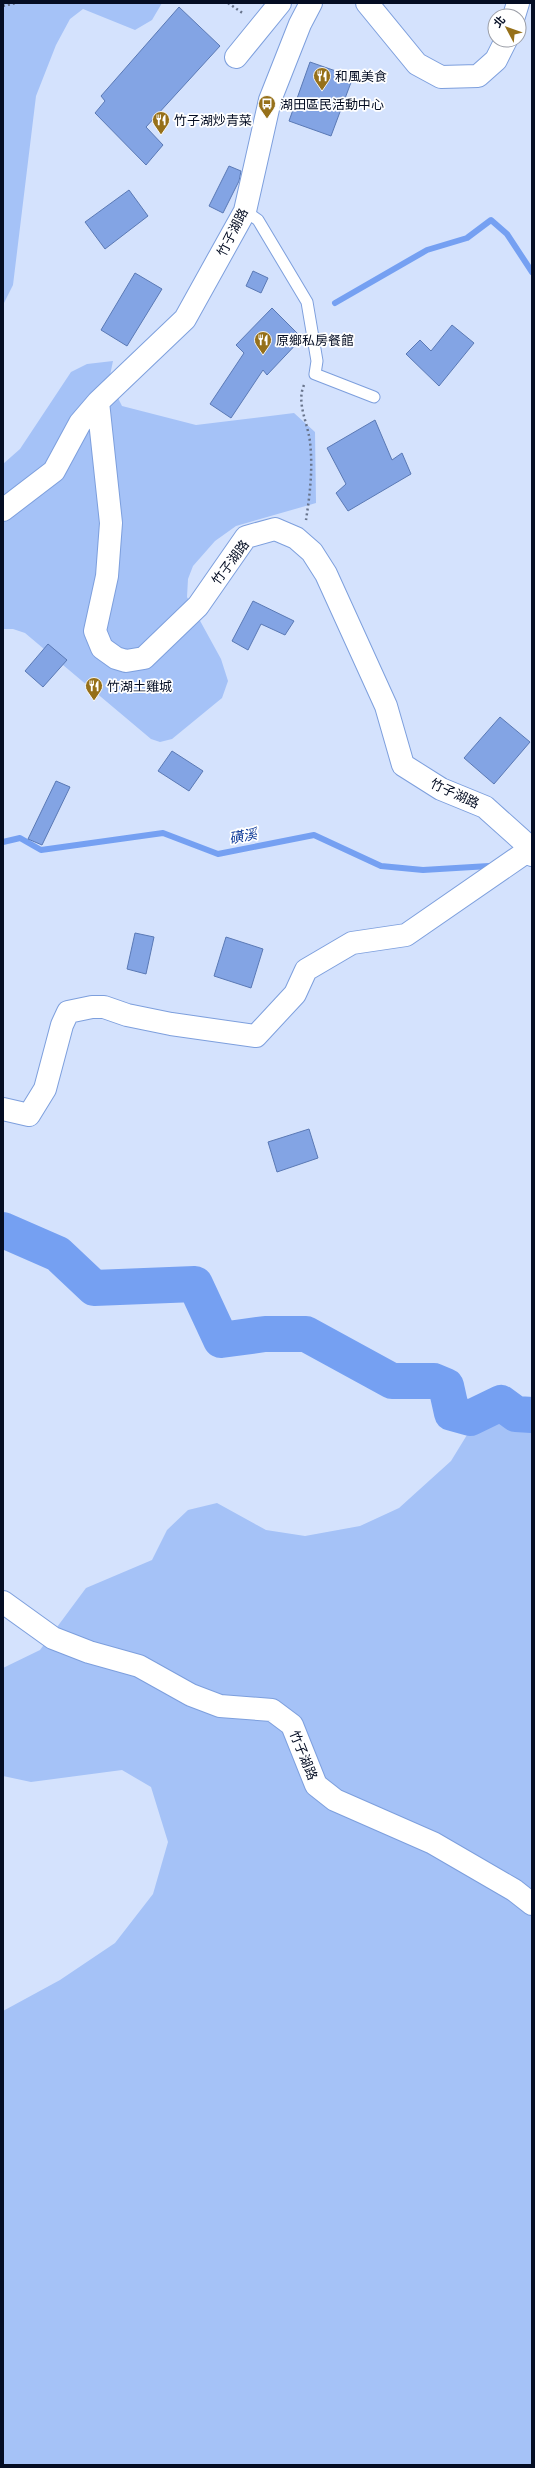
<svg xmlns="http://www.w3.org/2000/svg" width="535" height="2468" font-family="'Fira Sans Condensed','Noto Sans TC',sans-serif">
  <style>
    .green { fill: #a5c2f7 }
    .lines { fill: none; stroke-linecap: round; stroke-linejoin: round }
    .stream { stroke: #75a0f2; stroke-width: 6 }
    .river { stroke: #75a0f2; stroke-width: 36 }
    .building { fill: #83a4e4; stroke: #5a79b5 }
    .lane-casing { stroke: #7d9fdd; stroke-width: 13 }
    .street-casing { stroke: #7d9fdd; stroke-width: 24 }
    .path { stroke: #68748c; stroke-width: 2.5; stroke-dasharray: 2 3; stroke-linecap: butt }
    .lane { stroke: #fff; stroke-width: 11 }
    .street { stroke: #fff; stroke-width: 22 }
    .labels { text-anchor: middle; stroke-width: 3.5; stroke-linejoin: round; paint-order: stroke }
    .poi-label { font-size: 13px; fill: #040d23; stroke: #fff; text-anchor: start }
    .street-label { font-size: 13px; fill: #040d23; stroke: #fff }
    .water-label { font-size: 14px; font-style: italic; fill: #103c99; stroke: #fff }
  </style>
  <rect width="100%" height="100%" fill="#d4e2fd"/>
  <path class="green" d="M 3,3 L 162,3 L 152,20 L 135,30 L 83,9 L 70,19 L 56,45 L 36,96 L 13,285 L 3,305 Z
    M 113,361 L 109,380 L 122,406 L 196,425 L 294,413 L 315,432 L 316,503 L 236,526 L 215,541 L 193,566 L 188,579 L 187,597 L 221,659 L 228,681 L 222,698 L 172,739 L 160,742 L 151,739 L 25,633 L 13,629 L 3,629 L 3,464 L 20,449 L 71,372 L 87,364 Z
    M 532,1409 L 532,2465 L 3,2465 L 3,2011 L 60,1980 L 115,1943 L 153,1894 L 168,1842 L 151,1787 L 122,1770 L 31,1782 L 3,1776 L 3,1668 L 40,1650 L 86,1588 L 152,1560 L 167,1530 L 188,1510 L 217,1503 L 266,1530 L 305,1536 L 360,1526 L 399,1508 L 451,1461 L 470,1430 L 492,1415 Z"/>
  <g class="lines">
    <path class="stream" d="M 335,303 L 427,250 L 467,238 L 491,220 L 507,234 L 532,272
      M 3,842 L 20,838 L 41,850 L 163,833 L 218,854 L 314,835 L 381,866 L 423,870 L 489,866"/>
    <path class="river" d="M 3,1230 L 58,1254 L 94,1288 L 195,1284 L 221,1340 L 265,1334 L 306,1334 L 392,1381 L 434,1381 L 446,1386 L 452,1413 L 470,1418 L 501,1403 L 516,1414 L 532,1415"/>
  </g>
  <path class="building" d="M 179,7 L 220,46 L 146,127 L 163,145 L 146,165 L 95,113 L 105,101 L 101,96 Z
    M 310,62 L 353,77 L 331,136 L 289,121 Z
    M 229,166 L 241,171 L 239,181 L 223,213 L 209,206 Z
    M 129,190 L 148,216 L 105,249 L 85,222 Z
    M 253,271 L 268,278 L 261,293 L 246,286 Z
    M 135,273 L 162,289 L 127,346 L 101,330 Z
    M 272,308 L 302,338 L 267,375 L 263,370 L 231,418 L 210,404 L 244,353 L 236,345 Z
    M 452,325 L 474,343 L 439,386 L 406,354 L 420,340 L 431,351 Z
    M 375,420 L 392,460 L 402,453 L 411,474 L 348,511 L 336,493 L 346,484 L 327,448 Z
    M 253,601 L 294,621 L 285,635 L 261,624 L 248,650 L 232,641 Z
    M 48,644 L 67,660 L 43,687 L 25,671 Z
    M 500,717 L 530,742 L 494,784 L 464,758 Z
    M 172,751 L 203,771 L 189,791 L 158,771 Z
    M 56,781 L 70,787 L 42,845 L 28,839 Z
    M 135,933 L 154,937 L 146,974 L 127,969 Z
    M 226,937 L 263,949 L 251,988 L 214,976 Z
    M 309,1129 L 318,1158 L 277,1172 L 268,1142 Z"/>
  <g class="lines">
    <defs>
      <path id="lane" d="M 245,211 L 258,220 L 307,302 L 317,361 L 315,374 L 374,397"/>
      <path id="street" d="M 367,3 L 417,64 L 441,77 L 478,76 L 496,60 L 506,40
        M 514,16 L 518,3
        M 236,57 L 280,3
        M 98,402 L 111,523 L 107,576 L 95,631 L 102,648 L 116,658 L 126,661 L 144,658 L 198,606 L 246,537 L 275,529 L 296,538 L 312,552 L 326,574 L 386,706 L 403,765 L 441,789 L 485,807 L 524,842 L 532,855
        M 3,510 L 54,471 L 80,423 L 98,402 L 185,319 L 245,211 L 270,100 L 300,24 L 311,3
        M 3,1109 L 29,1115 L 45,1089 L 62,1025 L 68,1012 L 92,1007 L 104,1007 L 127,1015 L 171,1024 L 256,1036 L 295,994 L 306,970 L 352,943 L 406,935 L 529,850
        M 3,1602 L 53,1638 L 89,1652 L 139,1666 L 191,1695 L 220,1706 L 272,1710 L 292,1725 L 316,1785 L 335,1800 L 433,1843 L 514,1890 L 532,1904"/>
    </defs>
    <use href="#lane" class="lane-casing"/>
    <use href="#street" class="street-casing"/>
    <path class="path" d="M 228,3 L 244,14
      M 3,6 L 16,3
      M 304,385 C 296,403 308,423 310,442 C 313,468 310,494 306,520"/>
    <use href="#lane" class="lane"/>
    <use href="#street" class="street"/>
  </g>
  <defs>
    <symbol id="restaurant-pin" viewBox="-11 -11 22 30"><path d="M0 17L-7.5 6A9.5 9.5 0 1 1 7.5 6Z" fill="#967019" stroke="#fff"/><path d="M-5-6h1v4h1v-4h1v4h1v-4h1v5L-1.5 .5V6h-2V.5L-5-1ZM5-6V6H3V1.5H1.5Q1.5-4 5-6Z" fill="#fff"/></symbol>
    <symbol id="bus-pin" viewBox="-11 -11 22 30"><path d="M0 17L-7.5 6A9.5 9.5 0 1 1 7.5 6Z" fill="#967019" stroke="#fff"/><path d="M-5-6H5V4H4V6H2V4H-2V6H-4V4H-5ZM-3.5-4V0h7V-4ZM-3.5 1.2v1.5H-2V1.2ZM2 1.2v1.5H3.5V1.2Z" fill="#fff"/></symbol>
  </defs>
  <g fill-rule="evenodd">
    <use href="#restaurant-pin" x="312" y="66" width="20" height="27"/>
    <use href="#bus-pin" x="257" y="94" width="20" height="27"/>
    <use href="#restaurant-pin" x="151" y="110" width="20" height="27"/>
    <use href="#restaurant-pin" x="253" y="330" width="20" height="27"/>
    <use href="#restaurant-pin" x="84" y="676" width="20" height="27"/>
  </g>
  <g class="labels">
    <g class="poi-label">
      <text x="335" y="81">和風美食</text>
      <text x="280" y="109">湖田區民活動中心</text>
      <text x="174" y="125">竹子湖炒青菜</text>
      <text x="276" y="345">原鄉私房餐館</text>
      <text x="107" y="691">竹湖土雞城</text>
    </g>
    <g class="street-label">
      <text transform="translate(232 232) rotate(-63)" y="5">竹子湖路</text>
      <text transform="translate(230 562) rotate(-53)" y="5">竹子湖路</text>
      <text transform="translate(455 793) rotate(25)" y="5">竹子湖路</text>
      <text transform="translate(304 1755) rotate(68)" y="5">竹子湖路</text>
    </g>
    <g class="water-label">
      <text transform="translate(243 836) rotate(-11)" y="5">磺溪</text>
    </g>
  </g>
  <rect width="535" height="2468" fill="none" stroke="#040d23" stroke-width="8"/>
  <g transform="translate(507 28) rotate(311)"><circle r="19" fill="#ffffff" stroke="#9b9ea7"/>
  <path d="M0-3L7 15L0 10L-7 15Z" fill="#967019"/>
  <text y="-6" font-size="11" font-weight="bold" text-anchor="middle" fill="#040d23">北</text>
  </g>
</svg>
